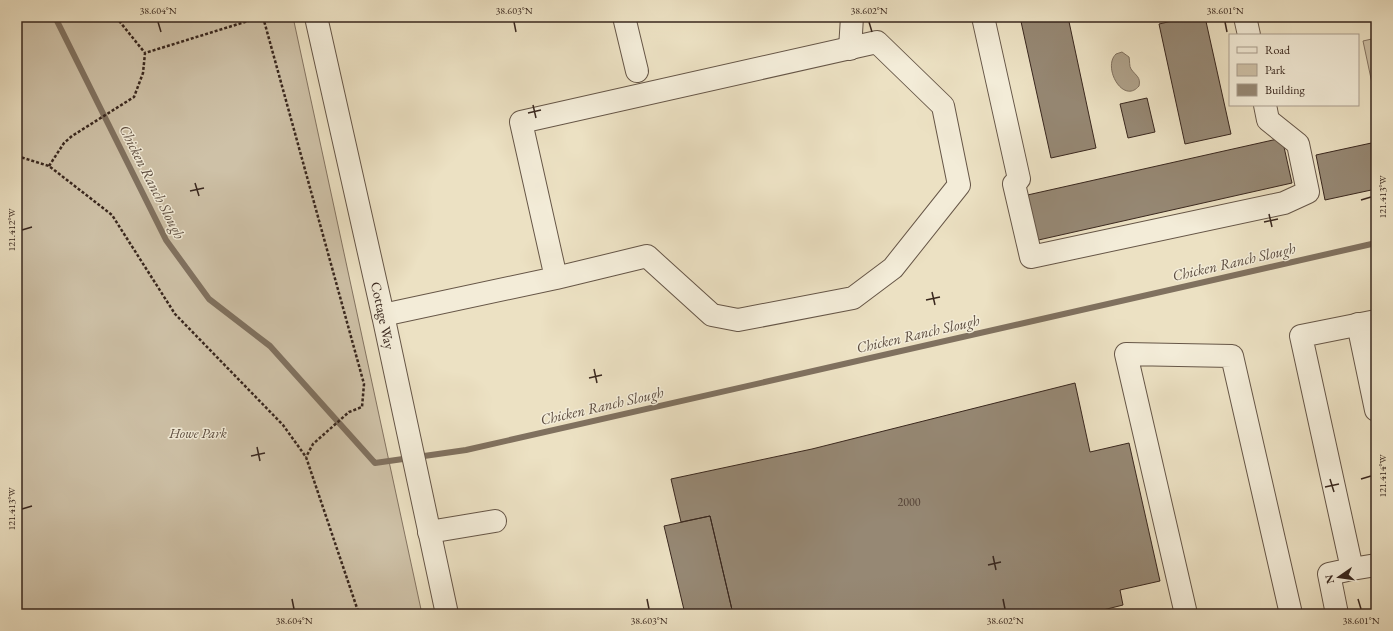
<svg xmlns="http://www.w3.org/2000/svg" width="1393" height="631" font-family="'EB Garamond',serif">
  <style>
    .green { fill: #cec1a7; stroke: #847462 }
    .water { fill: #afa28b; stroke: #80715f }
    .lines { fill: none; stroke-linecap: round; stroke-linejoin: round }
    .stream { stroke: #80715f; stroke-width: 6 }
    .building { fill: #968874; stroke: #39271e }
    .minor-casing { stroke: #665647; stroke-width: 24 }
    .path { stroke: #39271e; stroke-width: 2.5; stroke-dasharray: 3 2; stroke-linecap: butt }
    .minor { stroke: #f3ecd8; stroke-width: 22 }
    .ticks { fill: none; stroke: #39271e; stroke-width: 1.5 }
    .labels { text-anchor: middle; stroke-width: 3; stroke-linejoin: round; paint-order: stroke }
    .number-label { font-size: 12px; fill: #503f34 }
    .street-label { font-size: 14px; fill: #39271e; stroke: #f3ecd8 }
    .park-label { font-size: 14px; font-style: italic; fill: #5e4e40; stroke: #f3ecd8 }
    .water-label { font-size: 15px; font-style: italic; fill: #5c4c3f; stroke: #f3ecd8 }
    .neatline { fill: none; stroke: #39271e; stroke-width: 1.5 }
    .ticks-label { font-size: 10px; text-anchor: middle; fill: #39271e }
  </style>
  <rect width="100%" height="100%" fill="#ece1c3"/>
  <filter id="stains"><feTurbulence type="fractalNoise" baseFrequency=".005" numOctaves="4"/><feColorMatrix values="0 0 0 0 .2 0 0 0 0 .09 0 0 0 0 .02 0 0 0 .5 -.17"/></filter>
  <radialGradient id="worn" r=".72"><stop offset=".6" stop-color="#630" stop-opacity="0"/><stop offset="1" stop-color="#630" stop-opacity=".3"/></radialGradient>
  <path class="green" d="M 17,17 L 293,17 L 422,614 L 17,614 Z
    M 1376,38 L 1376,102 L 1363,41 Z"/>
  <path class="water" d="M 1122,52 L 1129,57 C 1130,61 1129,66 1131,69 C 1136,76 1141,77 1139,86 C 1123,105 1102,67 1116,54 Z"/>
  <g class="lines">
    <path class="stream" d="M 55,17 L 166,240 L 209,299 L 270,346 L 375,463 L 466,450 L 1376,243"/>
  </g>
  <path class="building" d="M 1020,17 L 1068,17 L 1096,148 L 1051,158 Z
    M 1190,17 L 1205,17 L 1231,134 L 1185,144 L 1159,24 Z
    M 1147,98 L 1155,132 L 1128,138 L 1120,104 Z
    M 1282,138 L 1292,183 L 1034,241 L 1023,196 Z
    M 1376,142 L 1376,189 L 1325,200 L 1316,155 Z
    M 1075,383 L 1090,452 L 1129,443 L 1160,581 L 1120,590 L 1123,605 L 1087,614 L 733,614 L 710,516 L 681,522 L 671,479 L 812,449 Z
    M 710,516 L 733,614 L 685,614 L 664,526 Z"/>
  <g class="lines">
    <defs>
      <g id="minor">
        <path id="s1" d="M 316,17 L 383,315 L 447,614"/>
        <path d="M 624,17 L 637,71"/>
        <path d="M 983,17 L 1019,179 L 1014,184 L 1031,257 L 1284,203 L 1308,192 L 1298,144 L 1268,120 L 1265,105"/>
        <path d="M 1245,17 L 1249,35"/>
        <path d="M 850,49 L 852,17"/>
        <path d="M 383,315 L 556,278 L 647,256 L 712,315 L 738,320 L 853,298 L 893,268 L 959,185 L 943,106 L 877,42 L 521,122 L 556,278"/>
        <path d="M 1358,324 L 1376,410"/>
        <path d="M 429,532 L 495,521"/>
        <path d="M 1352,569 L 1376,565"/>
        <path d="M 1186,614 L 1126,354 L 1232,356 L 1291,614"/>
        <path d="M 1337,614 L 1329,574 L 1352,569 L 1301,336 L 1376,321"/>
      </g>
    </defs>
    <use href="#minor" class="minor-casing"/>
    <path class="path" d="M 116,17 L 145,53
      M 263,17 L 364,384 L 362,407 L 349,412 L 313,444 L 306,457
      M 17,156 L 49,166 L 112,215 L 175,314 L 283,425 L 306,457 L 359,614
      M 49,166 L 64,143 L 72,136 L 134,97 L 143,73 L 145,53 L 261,17"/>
    <use href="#minor" class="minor"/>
  </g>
  <path class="ticks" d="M 158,22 L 161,32M 514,22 L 516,32M 869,22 L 872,32M 1225,22 L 1227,32M 533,105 L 536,118M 528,113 L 541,110M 195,183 L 199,196M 190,191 L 204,188M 1361,200 L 1371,197M 1269,214 L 1272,227M 1264,222 L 1278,219M 22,230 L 32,227M 932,292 L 935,305M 926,300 L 940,297M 594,369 L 597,383M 589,378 L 602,375M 257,447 L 260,461M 251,456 L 265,453M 1330,479 L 1334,492M 1361,479 L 1371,476M 1325,487 L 1339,484M 22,509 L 32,506M 993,556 L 996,570M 988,565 L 1001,562M 292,599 L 294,609M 647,599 L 649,609M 1003,599 L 1005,609M 1358,599 L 1361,609"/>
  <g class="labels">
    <g class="number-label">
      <text x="909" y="506">2000</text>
    </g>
    <g class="street-label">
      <text dy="5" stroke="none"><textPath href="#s1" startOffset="306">Cottage Way</textPath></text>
    </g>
    <g class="park-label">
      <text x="198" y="438">Howe Park</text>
    </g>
    <g class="water-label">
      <text transform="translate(152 182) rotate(63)" y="5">Chicken Ranch Slough</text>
      <text transform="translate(1234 262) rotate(-13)" y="5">Chicken Ranch Slough</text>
      <text transform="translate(918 334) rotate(-13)" y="5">Chicken Ranch Slough</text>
      <text transform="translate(602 406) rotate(-13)" y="5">Chicken Ranch Slough</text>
    </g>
  </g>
  <rect width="1393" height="631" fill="none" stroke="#ece1c3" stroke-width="44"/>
  <rect x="1229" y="34" width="130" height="72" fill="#f3ecd8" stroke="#a99d8e"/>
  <rect x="1237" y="47" width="20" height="6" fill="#f3ecd8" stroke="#a99d8e"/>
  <text x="1265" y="54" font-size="12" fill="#39271e">Road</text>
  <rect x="1237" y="64" width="20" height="12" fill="#cec1a7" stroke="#a99d8e"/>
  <text x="1265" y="74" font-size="12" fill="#39271e">Park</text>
  <rect x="1237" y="84" width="20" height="12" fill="#968874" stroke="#a99d8e"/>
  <text x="1265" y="94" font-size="12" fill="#39271e">Building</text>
  <g transform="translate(1339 577) rotate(257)" stroke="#f3ecd8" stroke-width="3" paint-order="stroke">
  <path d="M0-3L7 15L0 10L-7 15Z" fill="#39271e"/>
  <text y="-6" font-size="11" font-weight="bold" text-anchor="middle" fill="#39271e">N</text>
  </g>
  <rect x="22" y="22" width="1349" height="587" class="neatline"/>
  <g class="ticks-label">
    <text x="158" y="14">38.604°N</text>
    <text x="514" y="14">38.603°N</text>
    <text x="869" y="14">38.602°N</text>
    <text x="1225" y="14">38.601°N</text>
    <text transform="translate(1382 197) rotate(-90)" y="4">121.413°W</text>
    <text transform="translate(11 230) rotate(-90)" y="4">121.412°W</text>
    <text transform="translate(1382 476) rotate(-90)" y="4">121.414°W</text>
    <text transform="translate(11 509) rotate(-90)" y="4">121.413°W</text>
    <text x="294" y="624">38.604°N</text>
    <text x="649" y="624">38.603°N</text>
    <text x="1005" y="624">38.602°N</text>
    <text x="1361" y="624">38.601°N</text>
  </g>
  <rect width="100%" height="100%" filter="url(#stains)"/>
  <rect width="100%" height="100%" fill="url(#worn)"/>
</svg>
